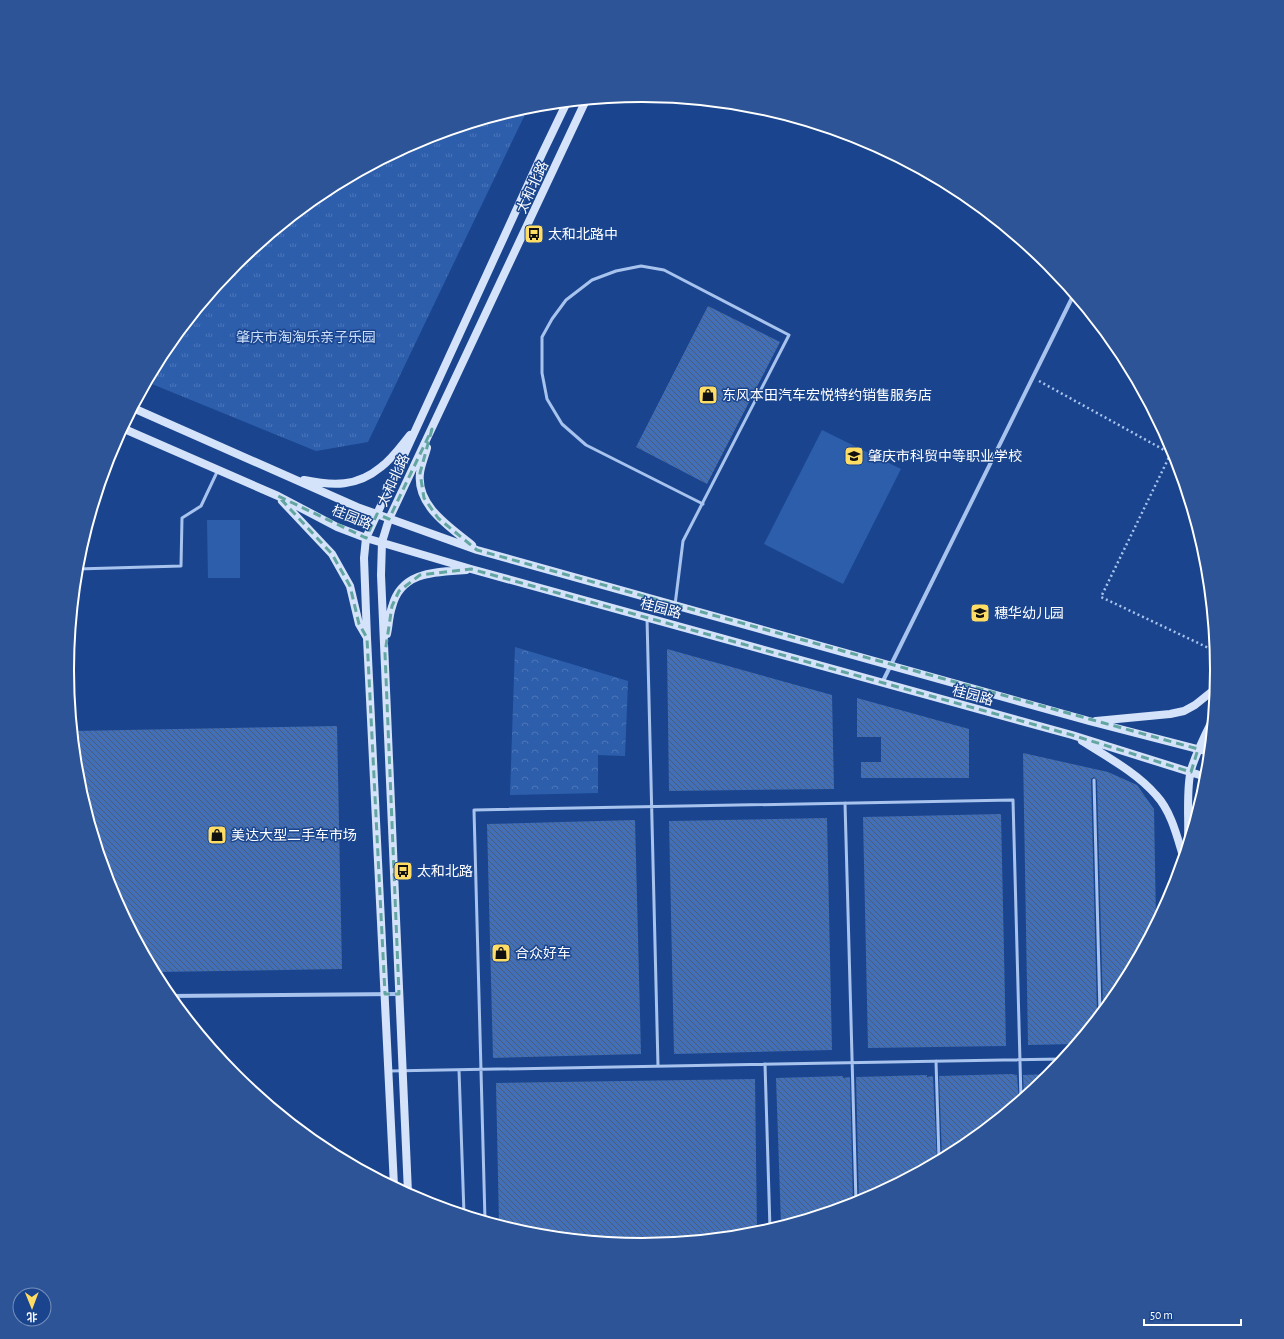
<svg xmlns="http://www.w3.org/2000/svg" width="1284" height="1339" font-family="'Alegreya Sans','Noto Sans SC',sans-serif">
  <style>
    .grass { fill: url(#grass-tufts) }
    .forest { fill: url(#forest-crowns) }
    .pitch { fill: #2d5eac }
    .building { fill: url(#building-back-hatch) }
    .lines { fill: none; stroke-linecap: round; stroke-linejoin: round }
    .path { stroke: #a7c3ee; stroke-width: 2.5; stroke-dasharray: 2 3; stroke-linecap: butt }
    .lane { stroke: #a7c3ee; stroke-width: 3 }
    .street { stroke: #a7c3ee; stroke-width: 4 }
    .secondary { stroke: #d4e2fa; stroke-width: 8 }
    .marked { fill: none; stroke: #63a6a1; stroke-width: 3; stroke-dasharray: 8 5; stroke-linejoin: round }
    .labels { text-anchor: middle; stroke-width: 3; stroke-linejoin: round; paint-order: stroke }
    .street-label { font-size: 14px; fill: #fff; stroke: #1a458e }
    .poi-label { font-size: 14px; fill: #fff; stroke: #1a458e; text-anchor: start }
    .park-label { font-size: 14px; fill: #cddffa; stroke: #1a458e }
    .rim { fill: none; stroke: #fff; stroke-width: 2 }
  </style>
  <defs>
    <pattern id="grass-tufts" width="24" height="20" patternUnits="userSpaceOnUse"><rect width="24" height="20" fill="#2d5eac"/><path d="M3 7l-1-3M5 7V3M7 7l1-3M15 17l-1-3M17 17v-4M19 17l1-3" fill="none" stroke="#4c76b8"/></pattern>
    <pattern id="forest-crowns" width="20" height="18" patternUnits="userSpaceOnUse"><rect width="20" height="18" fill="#2d5eac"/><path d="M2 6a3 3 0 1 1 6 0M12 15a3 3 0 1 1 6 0" fill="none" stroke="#4c76b8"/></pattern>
    <pattern id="building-back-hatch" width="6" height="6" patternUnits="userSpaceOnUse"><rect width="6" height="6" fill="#436fb6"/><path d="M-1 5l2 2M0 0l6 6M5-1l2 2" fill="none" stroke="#485c7c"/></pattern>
  </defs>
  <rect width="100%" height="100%" fill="#1a458e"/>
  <path class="grass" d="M 529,106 L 368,442 L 316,451 L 147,382 L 164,350 L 236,263 L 323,191 L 422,138 Z"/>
  <path class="forest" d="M 515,647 L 628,681 L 625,756 L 598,755 L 598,793 L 510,795 Z"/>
  <path class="pitch" d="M 822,430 L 901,469 L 843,584 L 764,544 Z
    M 207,520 L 240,520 L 240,578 L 208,578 Z"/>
  <path class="building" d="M 708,306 L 780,342 L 707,484 L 636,447 Z
    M 667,649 L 832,695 L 834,789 L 669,791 Z
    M 857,698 L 969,729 L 969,778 L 861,778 L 861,762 L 881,762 L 881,737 L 857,737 Z
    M 337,726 L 342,969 L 155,972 L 111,889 L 78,781 L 73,731 Z
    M 1023,753 L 1108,772 L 1137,785 L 1154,809 L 1156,921 L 1120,989 L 1103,1010 L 1097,780 L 1094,777 L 1091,779 L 1097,1013 L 1098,1015 L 1075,1044 L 1028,1045 Z
    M 1001,814 L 1006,1046 L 868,1048 L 863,817 Z
    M 827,818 L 832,1050 L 674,1054 L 669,821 Z
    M 635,820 L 641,1054 L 493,1058 L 487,824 Z
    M 1011,1074 L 1017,1075 L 1019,1101 L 961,1148 L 942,1158 L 939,1076 Z
    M 1050,1074 L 1048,1076 L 1024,1096 L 1023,1075 Z
    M 927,1075 L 927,1077 L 933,1076 L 937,1161 L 859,1202 L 856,1077 Z
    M 843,1076 L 843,1078 L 850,1077 L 853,1203 L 781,1225 L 776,1078 Z
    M 755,1079 L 757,1233 L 642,1244 L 530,1233 L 499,1224 L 496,1083 Z"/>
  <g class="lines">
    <path class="path" d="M 1039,381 L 1175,456
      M 1173,449 L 1101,597 L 1215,651"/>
    <path class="lane" d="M 77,569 L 181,566 L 182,518 L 201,506 L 218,470
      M 675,605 L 683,541 L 789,335 L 664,270 L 641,266 L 616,271 L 592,280 L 566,300 L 552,319 L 542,337 L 542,373 L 547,399 L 562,424 L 586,445 L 703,504
      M 647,618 L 658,1066
      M 1094,780 L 1100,1013
      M 845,803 L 856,1202
      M 936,1061 L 939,1159
      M 765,1064 L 770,1229
      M 459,1070 L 464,1214
      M 389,1071 L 1063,1059
      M 485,1220 L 474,810 L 1013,800 L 1021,1099"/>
    <path class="street" d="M 882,683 L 1074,294
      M 169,996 L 399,994"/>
    <path class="secondary" d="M 133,408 L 357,507 L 477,550 L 1089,721 L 1209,752
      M 122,428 L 278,496 L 337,527 L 366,538 L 471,569 L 1072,735 L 1206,777
      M 427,448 C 425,456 421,465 420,473 C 416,506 450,527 472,545
      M 304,480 C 333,486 357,487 381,467 C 392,459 401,446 410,435
      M 282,501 L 332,554 L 350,586 L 359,624 L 366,636
      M 387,634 C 389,625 389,615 392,607 C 401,571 436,572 466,570
      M 1096,721 L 1170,714 L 1184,711 L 1195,705 L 1215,689
      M 1082,741 C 1107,757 1136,772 1156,795 C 1171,811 1177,836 1183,856
      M 1188,839 C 1189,819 1186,789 1191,770 C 1196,753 1204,737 1212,721
      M 394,1186 L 367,638 L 364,558 L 366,538 L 542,154 L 567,102
      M 408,1193 L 381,575 L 382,542 L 389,519 L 586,100"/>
  </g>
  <path class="marked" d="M 432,429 L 420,473 L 424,498 L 438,518 L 477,550 L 1198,749 L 1191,772 L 1072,735 L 471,569 L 420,575 L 399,591 L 392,606 L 385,653 L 399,994 L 385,994 L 367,638 L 359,624 L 350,586 L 332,554 L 278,496 L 366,538 L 377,514 L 389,519 Z"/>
  <defs>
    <symbol id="bus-square" viewBox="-11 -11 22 22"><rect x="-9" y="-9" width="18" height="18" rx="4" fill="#ffdc64" stroke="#1a458e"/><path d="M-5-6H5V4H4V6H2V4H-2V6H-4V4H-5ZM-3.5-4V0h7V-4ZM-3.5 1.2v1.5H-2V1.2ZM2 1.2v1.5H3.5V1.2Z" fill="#111"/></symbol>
    <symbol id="shop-square" viewBox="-11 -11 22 22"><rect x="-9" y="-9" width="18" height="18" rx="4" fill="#ffdc64" stroke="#1a458e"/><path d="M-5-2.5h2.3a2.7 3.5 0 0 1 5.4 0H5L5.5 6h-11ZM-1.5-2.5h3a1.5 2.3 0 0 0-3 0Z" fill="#111"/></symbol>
    <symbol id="school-square" viewBox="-11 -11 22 22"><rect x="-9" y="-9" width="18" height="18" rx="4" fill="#ffdc64" stroke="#1a458e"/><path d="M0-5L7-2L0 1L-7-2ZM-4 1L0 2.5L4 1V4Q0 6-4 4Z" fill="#111"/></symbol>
  </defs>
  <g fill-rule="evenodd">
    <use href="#bus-square" x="523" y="223" width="22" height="22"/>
    <use href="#shop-square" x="697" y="384" width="22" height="22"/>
    <use href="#school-square" x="843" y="445" width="22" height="22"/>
    <use href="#school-square" x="969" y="602" width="22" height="22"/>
    <use href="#shop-square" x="206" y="824" width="22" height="22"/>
    <use href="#bus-square" x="392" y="860" width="22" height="22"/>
    <use href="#shop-square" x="490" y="942" width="22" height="22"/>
  </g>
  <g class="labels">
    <g class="street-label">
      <text transform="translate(532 187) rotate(-65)" y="5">太和北路</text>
      <text transform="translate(393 480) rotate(-65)" y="5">太和北路</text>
      <text transform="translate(352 517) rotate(22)" y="5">桂园路</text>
      <text transform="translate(661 608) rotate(15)" y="5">桂园路</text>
      <text transform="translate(973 695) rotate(15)" y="5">桂园路</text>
    </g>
    <g class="poi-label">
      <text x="548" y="239">太和北路中</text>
      <text x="722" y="400">东风本田汽车宏悦特约销售服务店</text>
      <text x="868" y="461">肇庆市科贸中等职业学校</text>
      <text x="994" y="618">穗华幼儿园</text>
      <text x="231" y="840">美达大型二手车市场</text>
      <text x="417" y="876">太和北路</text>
      <text x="515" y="958">合众好车</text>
    </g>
    <g class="park-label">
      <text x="306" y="342">肇庆市淘淘乐亲子乐园</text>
    </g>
  </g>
  <path d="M0 0H1284V1339H0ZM74 670a568 568 0 1 1 1136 0a568 568 0 1 1-1136 0Z" fill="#2c5497" fill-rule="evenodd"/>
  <path class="rim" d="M74 670a568 568 0 1 1 1136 0a568 568 0 1 1-1136 0Z"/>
  <g transform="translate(32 1307) rotate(179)"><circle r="19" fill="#1a458e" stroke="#768fbb"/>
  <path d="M0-3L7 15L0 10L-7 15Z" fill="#ffdc64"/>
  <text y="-6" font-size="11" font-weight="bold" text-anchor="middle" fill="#ffffff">北</text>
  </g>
  <path d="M1144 1319v6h97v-6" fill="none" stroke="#ffffff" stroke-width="2"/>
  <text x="1150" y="1319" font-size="12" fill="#ffffff" stroke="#1a458e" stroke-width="3" paint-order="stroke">50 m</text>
</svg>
